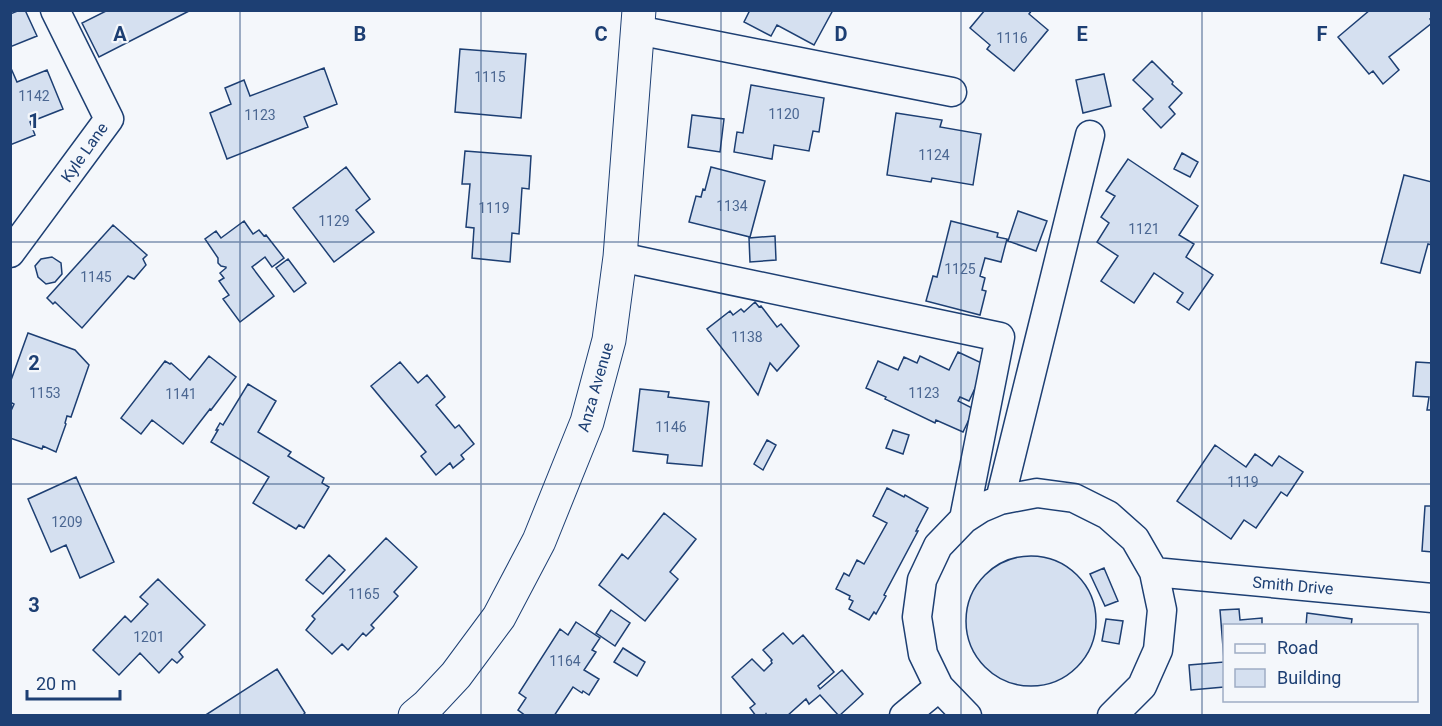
<svg xmlns="http://www.w3.org/2000/svg" width="1442" height="726" font-family="Roboto,sans-serif">
  <style>
    .building { fill: #d5e0f0; stroke: #1d3f73; stroke-width: 1.5 }
    .lines { fill: none; stroke-linecap: round; stroke-linejoin: round }
    .minor-casing { stroke: #1d3f73; stroke-width: 31 }
    .tertiary-casing { stroke: #1d3f73; stroke-width: 35 }
    .minor { stroke: #f4f7fb; stroke-width: 28 }
    .tertiary { stroke: #f4f7fb; stroke-width: 33 }
    .grid { fill: none; stroke: #1d3f73; stroke-width: 1.5; stroke-opacity: 0.55 }
    .labels { text-anchor: middle; stroke-width: 4.5; stroke-linejoin: round; paint-order: stroke }
    .number-label { font-size: 14px; fill: #4b6792 }
    .street-label { font-size: 16px; fill: #1d3f73; stroke: #f4f7fb }
    .grid-label { font-size: 20px; text-anchor: middle; font-weight: bold; fill: #1d3f73; stroke: #f4f7fb; stroke-width: 4.5; stroke-linejoin: round; paint-order: stroke }
  </style>
  <rect width="100%" height="100%" fill="#f4f7fb"/>
  <path class="building" d="M 20,10 L 25,10 L 37,36 L 10,47 L 10,14 Z
    M 108,10 L 191,10 L 99,57 L 82,23 Z
    M 750,10 L 833,10 L 814,45 L 777,25 L 771,36 L 744,22 Z
    M 985,10 L 1032,10 L 1029,14 L 1048,30 L 1014,71 L 987,49 L 990,45 L 970,28 Z
    M 1370,10 L 1432,10 L 1432,17 L 1430,19 L 1432,23 L 1389,57 L 1399,70 L 1383,84 L 1373,71 L 1369,74 L 1338,37 Z
    M 460,49 L 526,54 L 521,118 L 455,112 Z
    M 1152,61 L 1173,82 L 1172,84 L 1182,93 L 1169,107 L 1175,114 L 1161,128 L 1143,109 L 1153,99 L 1133,80 Z
    M 10,66 L 17,82 L 47,70 L 63,109 L 30,122 L 35,135 L 10,145 Z
    M 324,68 L 337,104 L 304,117 L 308,127 L 227,159 L 210,113 L 231,104 L 225,88 L 244,80 L 250,96 Z
    M 1104,74 L 1111,106 L 1083,113 L 1076,80 Z
    M 751,85 L 824,98 L 819,132 L 813,131 L 809,151 L 774,145 L 772,159 L 734,152 L 737,132 L 743,133 Z
    M 896,113 L 942,120 L 940,127 L 981,134 L 973,185 L 932,178 L 931,182 L 887,175 Z
    M 692,115 L 724,119 L 720,152 L 688,147 Z
    M 465,151 L 531,156 L 529,189 L 522,188 L 519,234 L 512,233 L 510,262 L 472,258 L 474,228 L 466,227 L 470,184 L 462,184 Z
    M 1182,153 L 1198,162 L 1190,177 L 1174,169 Z
    M 1128,159 L 1198,206 L 1179,235 L 1194,244 L 1186,257 L 1213,275 L 1189,310 L 1177,302 L 1183,293 L 1154,273 L 1134,303 L 1101,281 L 1118,256 L 1097,242 L 1109,223 L 1101,217 L 1115,196 L 1106,191 Z
    M 346,167 L 370,199 L 356,210 L 374,232 L 334,262 L 293,208 Z
    M 711,167 L 765,181 L 750,237 L 689,222 L 696,196 L 701,197 L 703,189 L 705,190 Z
    M 1404,175 L 1432,182 L 1432,245 L 1428,244 L 1420,273 L 1381,263 Z
    M 1018,211 L 1047,221 L 1036,251 L 1008,241 Z
    M 244,221 L 253,234 L 259,230 L 264,236 L 266,235 L 284,258 L 272,267 L 265,257 L 252,267 L 274,296 L 240,322 L 223,299 L 229,295 L 219,281 L 224,278 L 220,273 L 226,268 L 226,267 L 221,266 L 218,263 L 218,258 L 205,239 L 216,231 L 221,238 Z
    M 951,221 L 998,233 L 997,237 L 1007,239 L 1001,262 L 985,258 L 980,276 L 985,278 L 982,290 L 986,291 L 980,315 L 926,301 L 933,276 L 937,277 Z
    M 113,225 L 147,255 L 143,259 L 146,265 L 134,279 L 128,276 L 82,328 L 55,302 L 53,304 L 47,298 Z
    M 775,236 L 776,260 L 750,262 L 749,238 Z
    M 52,257 L 61,263 L 62,274 L 55,282 L 46,284 L 38,277 L 35,266 L 41,259 Z
    M 288,259 L 306,283 L 294,292 L 276,268 Z
    M 755,302 L 759,307 L 761,306 L 777,327 L 781,324 L 799,346 L 777,371 L 770,363 L 758,395 L 707,329 L 730,311 L 733,315 L 741,309 L 744,312 Z
    M 28,333 L 75,350 L 89,365 L 71,417 L 67,416 L 65,423 L 66,424 L 56,452 L 43,446 L 42,449 L 10,438 L 10,413 L 14,404 L 10,402 L 10,383 Z
    M 958,352 L 986,365 L 969,401 L 960,397 L 958,401 L 974,409 L 963,432 L 936,420 L 935,423 L 885,399 L 886,397 L 866,388 L 878,361 L 898,370 L 904,357 L 917,363 L 920,356 L 949,370 Z
    M 209,356 L 236,377 L 211,410 L 210,409 L 183,444 L 152,420 L 141,434 L 121,418 L 165,361 L 170,364 L 171,363 L 190,380 Z
    M 400,362 L 418,383 L 427,375 L 445,397 L 436,405 L 455,428 L 459,425 L 474,444 L 461,455 L 464,459 L 453,468 L 450,463 L 436,475 L 421,456 L 426,452 L 371,386 Z
    M 1416,362 L 1432,363 L 1432,410 L 1427,410 L 1429,397 L 1413,396 Z
    M 248,384 L 276,401 L 258,432 L 291,452 L 288,456 L 324,478 L 322,483 L 329,487 L 304,528 L 299,525 L 296,529 L 253,503 L 269,477 L 211,442 L 218,430 L 216,430 L 220,423 L 223,425 Z
    M 640,389 L 669,392 L 668,397 L 709,402 L 702,466 L 667,463 L 668,455 L 633,451 Z
    M 893,430 L 909,435 L 903,454 L 886,448 Z
    M 767,440 L 776,445 L 763,470 L 754,464 Z
    M 1215,445 L 1246,467 L 1255,454 L 1272,466 L 1279,456 L 1303,472 L 1287,496 L 1281,492 L 1256,528 L 1244,520 L 1231,539 L 1177,501 Z
    M 76,477 L 114,562 L 80,578 L 66,545 L 51,552 L 28,499 Z
    M 887,488 L 904,497 L 905,495 L 928,508 L 916,531 L 918,531 L 884,595 L 886,596 L 876,614 L 874,612 L 869,620 L 849,609 L 853,601 L 849,599 L 850,596 L 836,589 L 844,573 L 849,576 L 857,560 L 864,564 L 887,523 L 873,516 Z
    M 1425,506 L 1432,506 L 1432,552 L 1422,551 Z
    M 664,513 L 696,539 L 670,572 L 678,579 L 645,621 L 599,585 L 622,554 L 628,559 Z
    M 386,538 L 417,567 L 394,592 L 398,596 L 371,625 L 374,628 L 366,636 L 363,633 L 348,650 L 342,644 L 332,654 L 306,630 L 315,619 L 312,616 Z
    M 329,555 L 345,570 L 323,594 L 306,580 Z
    M966 621a65 65 0 1 1 130 0a65 65 0 1 1-130 0Z
    M 1104,568 L 1118,601 L 1105,606 L 1090,574 Z
    M 158,579 L 205,625 L 179,652 L 183,657 L 177,663 L 172,659 L 159,673 L 140,653 L 119,675 L 93,650 L 125,616 L 131,622 L 148,604 L 140,597 Z
    M 1239,609 L 1240,620 L 1262,618 L 1262,626 L 1224,626 L 1224,660 L 1220,610 Z
    M 611,610 L 630,623 L 615,646 L 596,633 Z
    M 1307,613 L 1352,619 L 1351,626 L 1306,626 Z
    M 1106,619 L 1123,621 L 1119,644 L 1102,641 Z
    M 576,622 L 600,638 L 592,650 L 596,652 L 584,670 L 599,679 L 589,695 L 583,691 L 582,693 L 573,687 L 554,716 L 526,716 L 518,710 L 526,698 L 519,693 L 560,629 L 568,635 Z
    M 783,633 L 793,644 L 803,635 L 834,672 L 818,686 L 820,689 L 842,670 L 863,694 L 839,716 L 820,695 L 809,704 L 806,699 L 787,716 L 767,716 L 766,714 L 765,716 L 756,716 L 750,708 L 755,704 L 732,677 L 752,659 L 764,671 L 772,663 L 771,661 L 772,660 L 763,650 Z
    M 623,648 L 645,662 L 637,676 L 614,662 Z
    M 1224,662 L 1224,687 L 1191,690 L 1189,665 Z
    M 277,669 L 305,713 L 302,716 L 204,716 Z"/>
  <g class="lines">
    <defs>
      <path id="minor" d="M 637,30 L 952,92
        M 10,253 L 109,119 L 55,10
        M 620,257 L 1000,337 L 964,519
        M 1000,500 L 1090,135
        M 1154,572 L 1432,598
        M 904,716 L 939,687
        M 967,716 L 939,687 L 923,654 L 917,617 L 922,580 L 938,546 L 964,519 L 981,508 L 1000,500 L 1037,493 L 1074,498 L 1108,515 L 1135,539 L 1154,572 L 1162,610 L 1158,650 L 1142,686 L 1112,716"/>
      <path id="tertiary" d="M 415,716 L 427,706 L 456,675 L 499,617 L 539,541 L 587,422 L 609,340 L 620,257 L 639,10"/>
    </defs>
    <use href="#minor" class="minor-casing"/>
    <use href="#tertiary" class="tertiary-casing"/>
    <use href="#minor" class="minor"/>
    <use href="#tertiary" class="tertiary"/>
  </g>
  <path class="grid" d="M 240,10 L 240,716M 481,10 L 481,716M 721,10 L 721,716M 961,10 L 961,716M 1202,10 L 1202,716M 10,242 L 1432,242M 10,484 L 1432,484"/>
  <g class="labels">
    <g class="number-label">
      <text x="1012" y="43">1116</text>
      <text x="490" y="82">1115</text>
      <text x="34" y="101">1142</text>
      <text x="784" y="119">1120</text>
      <text x="260" y="120">1123</text>
      <text x="934" y="160">1124</text>
      <text x="732" y="211">1134</text>
      <text x="494" y="213">1119</text>
      <text x="334" y="226">1129</text>
      <text x="1144" y="234">1121</text>
      <text x="960" y="274">1125</text>
      <text x="96" y="282">1145</text>
      <text x="747" y="342">1138</text>
      <text x="45" y="398">1153</text>
      <text x="924" y="398">1123</text>
      <text x="181" y="399">1141</text>
      <text x="671" y="432">1146</text>
      <text x="1243" y="487">1119</text>
      <text x="67" y="527">1209</text>
      <text x="364" y="599">1165</text>
      <text x="149" y="642">1201</text>
      <text x="565" y="666">1164</text>
    </g>
    <g class="street-label">
      <text transform="translate(84 152) rotate(-55)" y="6">Kyle Lane</text>
      <text transform="translate(595 387) rotate(-74)" y="6">Anza Avenue</text>
      <text transform="translate(1293 585) rotate(5)" y="6">Smith Drive</text>
    </g>
  </g>
  <g class="grid-label">
    <text x="120" y="41">A</text>
    <text x="360" y="41">B</text>
    <text x="601" y="41">C</text>
    <text x="841" y="41">D</text>
    <text x="1082" y="41">E</text>
    <text x="1322" y="41">F</text>
    <text x="34" y="128">1</text>
    <text x="34" y="370">2</text>
    <text x="34" y="612">3</text>
  </g>
  <rect width="1442" height="726" fill="none" stroke="#1d3f73" stroke-width="24"/>
  <rect x="1223" y="624" width="195" height="78" fill="#f4f7fb" stroke="#9eadc5" stroke-width="1.5"/>
  <rect x="1235" y="644" width="30" height="9" fill="#f4f7fb" stroke="#9eadc5" stroke-width="1.5"/>
  <text x="1277" y="654" font-size="18" fill="#1d3f73">Road</text>
  <rect x="1235" y="669" width="30" height="18" fill="#d5e0f0" stroke="#9eadc5" stroke-width="1.5"/>
  <text x="1277" y="684" font-size="18" fill="#1d3f73">Building</text>
  <path d="M27 690v9h93v-9" fill="none" stroke="#1d3f73" stroke-width="3"/>
  <text x="36" y="690" font-size="18" fill="#1d3f73" stroke="#f4f7fb" stroke-width="4.5" paint-order="stroke">20 m</text>
</svg>
